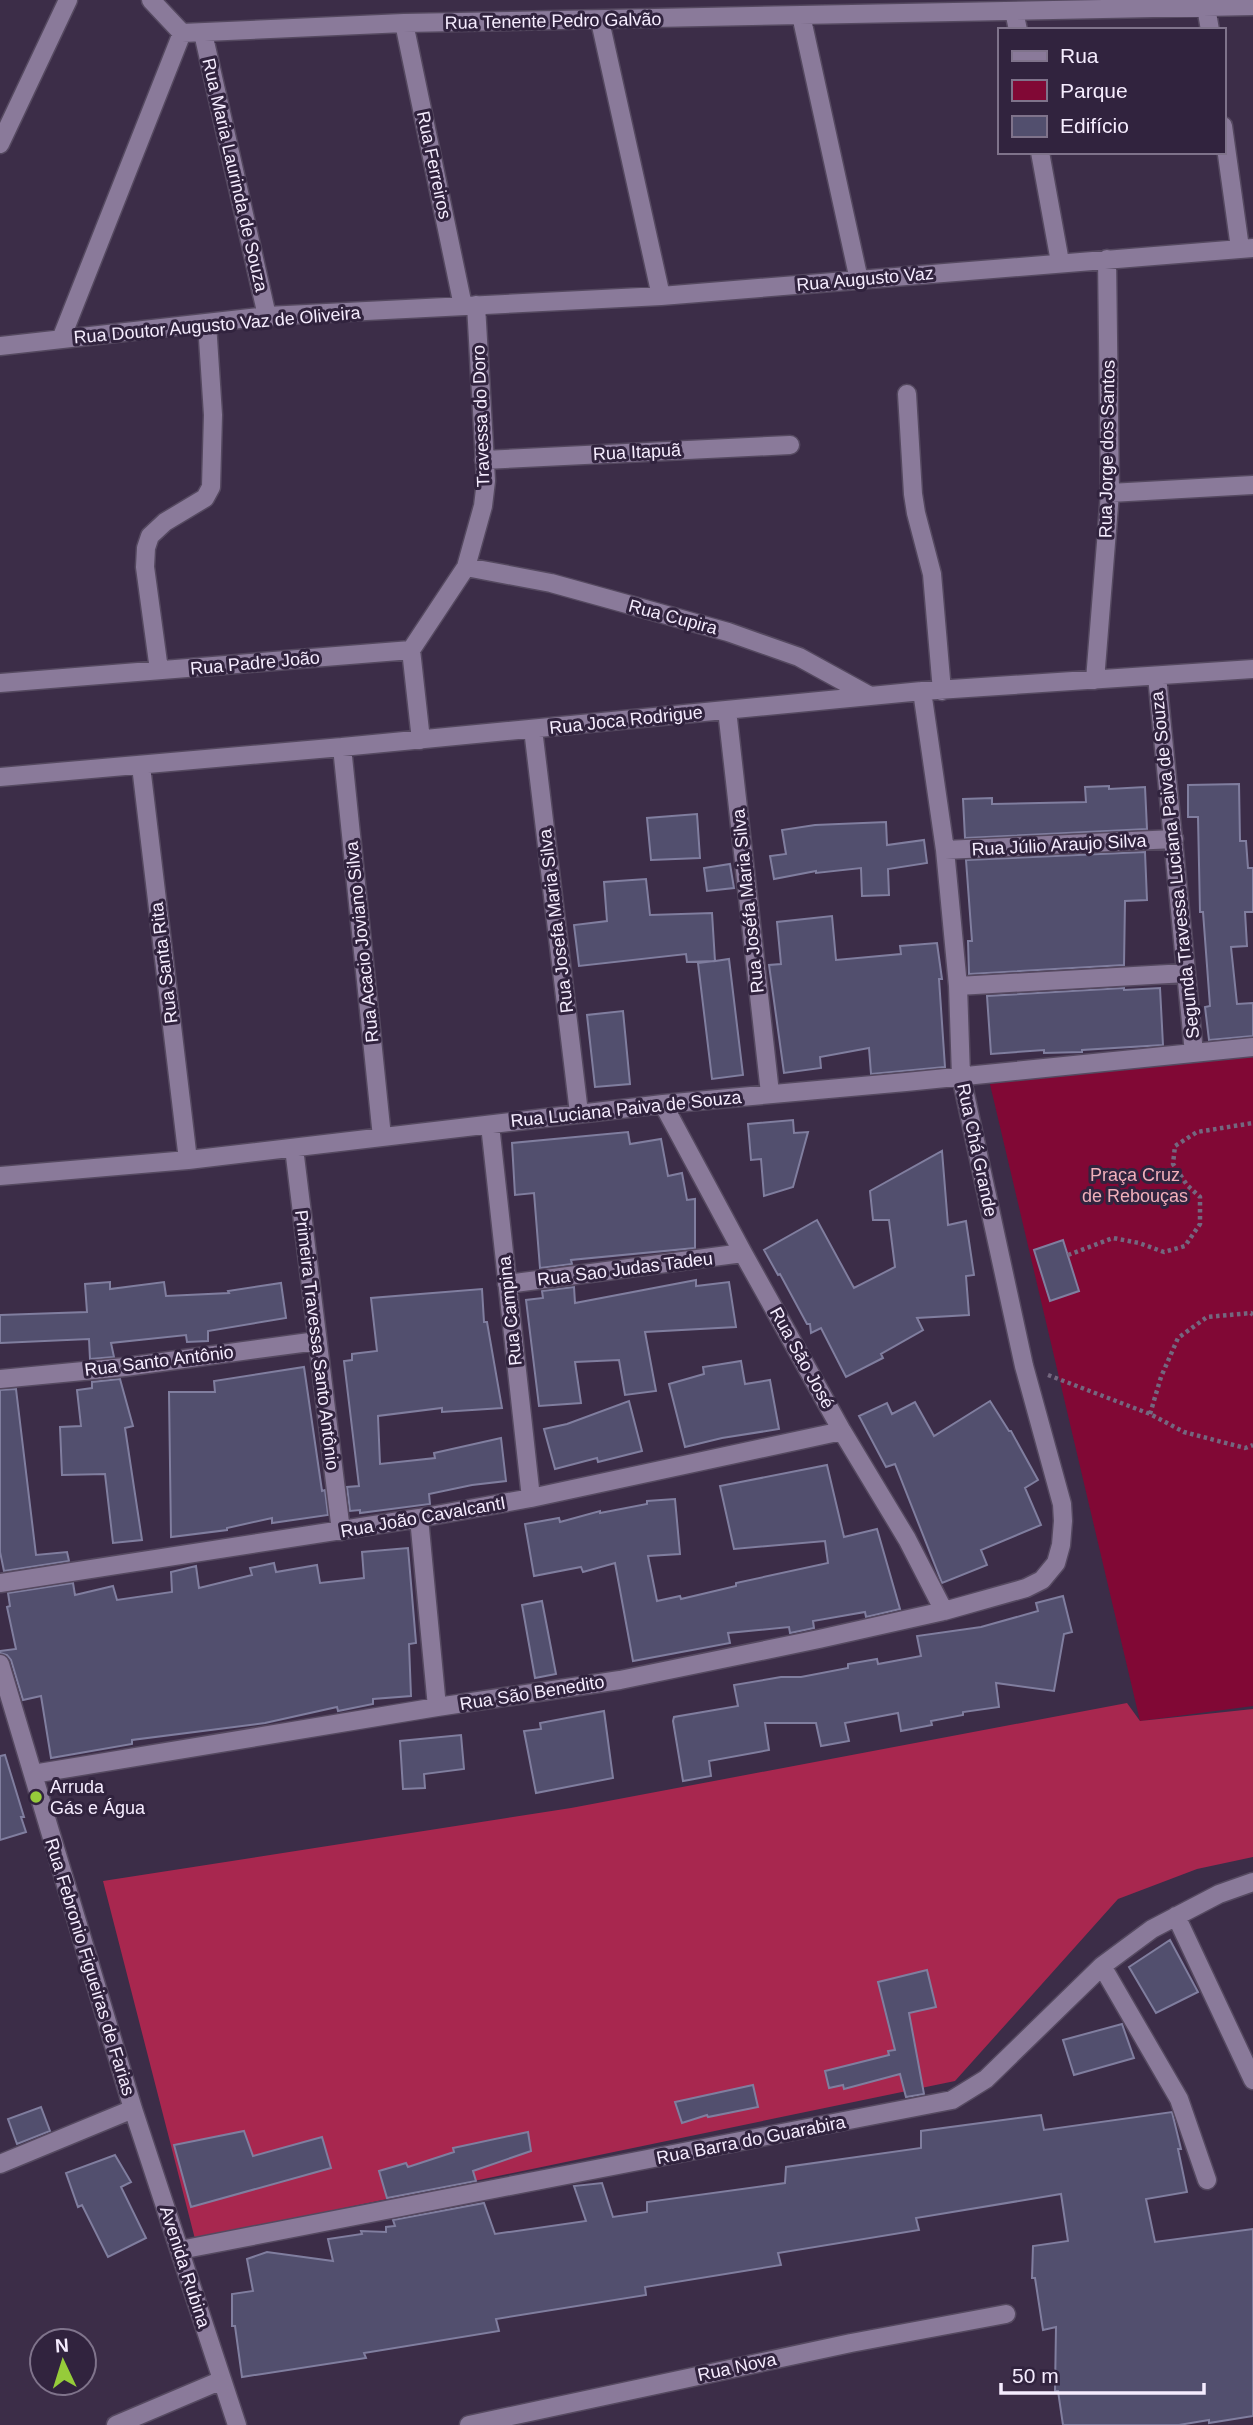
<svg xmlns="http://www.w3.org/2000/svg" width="1253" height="2425" font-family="Arial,sans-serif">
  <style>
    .green { fill: #810835 }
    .forest { fill: #a8274f }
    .building { fill: #524f6e; stroke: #807e9f; stroke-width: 2 }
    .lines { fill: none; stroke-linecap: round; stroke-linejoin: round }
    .minor-casing { stroke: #554960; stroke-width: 21 }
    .path { stroke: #74677f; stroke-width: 4.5; stroke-dasharray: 3.5 3.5; stroke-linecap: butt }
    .minor { stroke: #8a7a9a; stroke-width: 18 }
    .poi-dot { fill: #96cc3a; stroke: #31233e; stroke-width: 2.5 }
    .labels { text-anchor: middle; stroke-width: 6; stroke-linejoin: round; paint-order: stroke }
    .street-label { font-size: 18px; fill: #f5ecfe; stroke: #31233e }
    .park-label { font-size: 18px; fill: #f1afba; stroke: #31233e }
    .poi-label { font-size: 18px; fill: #f5ecfe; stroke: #31233e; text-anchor: start }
  </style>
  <rect width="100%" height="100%" fill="#3c2d48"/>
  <path class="green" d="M 1253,1054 L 1253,1706 L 1140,1721 L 989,1080 Z"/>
  <path class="forest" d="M 1127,1703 L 1140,1721 L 1253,1709 L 1253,1857 L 1197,1869 L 1118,1899 L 955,2081 L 195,2239 L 103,1881 L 571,1808 Z"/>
  <path class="building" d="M 1239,784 L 1240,841 L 1246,841 L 1248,868 L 1253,868 L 1253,912 L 1245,912 L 1247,946 L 1231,947 L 1237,1004 L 1253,1003 L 1253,1036 L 1209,1040 L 1205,1007 L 1210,1006 L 1203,912 L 1200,912 L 1198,817 L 1188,817 L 1188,785 Z
    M 1109,786 L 1109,789 L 1145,787 L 1147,829 L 965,838 L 963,799 L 992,798 L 992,804 L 1086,802 L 1085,787 Z
    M 697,814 L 700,858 L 651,860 L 647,818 Z
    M 886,822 L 887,845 L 924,840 L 927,863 L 888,869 L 889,895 L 862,896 L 861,868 L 816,873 L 816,871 L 774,879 L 770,856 L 786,854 L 782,830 L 815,825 Z
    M 1145,852 L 1147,900 L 1125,901 L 1124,965 L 969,974 L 968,941 L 972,941 L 966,860 Z
    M 730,864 L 734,888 L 707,891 L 704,868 Z
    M 646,879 L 650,915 L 712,913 L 715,961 L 729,959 L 743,1075 L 712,1079 L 698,963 L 714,961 L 687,962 L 686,954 L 579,966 L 574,925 L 607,921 L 604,882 Z
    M 832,916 L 836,960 L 901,954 L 900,946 L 937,943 L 942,979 L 939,979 L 945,1067 L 871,1074 L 869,1048 L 820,1057 L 821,1068 L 784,1073 L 769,965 L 781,964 L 777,922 Z
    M 1124,988 L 1124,990 L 1160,988 L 1163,1045 L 1082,1050 L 1082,1052 L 1044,1053 L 1044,1050 L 991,1054 L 987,996 Z
    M 623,1011 L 630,1084 L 595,1087 L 587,1015 Z
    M 793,1120 L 794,1133 L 808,1132 L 793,1187 L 764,1196 L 761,1159 L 751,1160 L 748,1124 Z
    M 628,1132 L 630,1144 L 661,1139 L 668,1176 L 682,1173 L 687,1200 L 695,1199 L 695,1248 L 571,1260 L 572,1264 L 540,1268 L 534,1193 L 515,1195 L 512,1143 Z
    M 942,1151 L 948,1225 L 966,1221 L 974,1275 L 966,1276 L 969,1315 L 917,1318 L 923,1330 L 881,1354 L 883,1358 L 846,1377 L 821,1328 L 811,1333 L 810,1324 L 807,1324 L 780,1274 L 778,1275 L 764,1250 L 817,1220 L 854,1288 L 895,1267 L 889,1220 L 873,1220 L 870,1191 Z
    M 1063,1240 L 1079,1291 L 1050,1301 L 1034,1250 Z
    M 696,1280 L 696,1286 L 729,1282 L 736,1327 L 645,1332 L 656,1391 L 625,1395 L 619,1360 L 575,1362 L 581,1403 L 539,1406 L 526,1300 L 543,1298 L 542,1291 L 574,1287 L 575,1303 Z
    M 110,1282 L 110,1289 L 164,1282 L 166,1296 L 229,1293 L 228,1291 L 281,1283 L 286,1318 L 208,1331 L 208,1341 L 187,1342 L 186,1335 L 111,1343 L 114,1357 L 90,1359 L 89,1339 L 0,1343 L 0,1315 L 87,1312 L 85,1284 Z
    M 482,1289 L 484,1322 L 487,1322 L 502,1408 L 442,1412 L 442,1408 L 378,1416 L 380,1464 L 435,1458 L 434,1453 L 501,1438 L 506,1481 L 472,1485 L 429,1494 L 430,1504 L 360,1513 L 360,1510 L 350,1511 L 347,1487 L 359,1486 L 344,1361 L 352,1360 L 352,1354 L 377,1351 L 371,1298 Z
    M 741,1361 L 745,1384 L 770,1380 L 779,1429 L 722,1438 L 685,1447 L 669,1384 L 704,1374 L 703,1367 Z
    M 304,1367 L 322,1491 L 325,1490 L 328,1515 L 272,1523 L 272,1518 L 227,1528 L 227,1530 L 171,1537 L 169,1392 L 215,1392 L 214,1381 Z
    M 120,1379 L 133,1426 L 125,1428 L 142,1540 L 113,1543 L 105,1474 L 62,1475 L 60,1427 L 81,1426 L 77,1390 L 92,1388 L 92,1382 Z
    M 16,1389 L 36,1555 L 67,1552 L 69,1561 L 4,1571 L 0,1552 L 0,1390 Z
    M 629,1401 L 642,1451 L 598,1462 L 597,1458 L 555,1469 L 544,1429 L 567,1424 Z
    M 990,1401 L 1009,1431 L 1011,1431 L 1038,1480 L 1025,1488 L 1041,1525 L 981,1550 L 987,1565 L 942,1583 L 895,1464 L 886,1467 L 859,1416 L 887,1403 L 892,1414 L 915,1402 L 934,1436 Z
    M 827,1465 L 844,1537 L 877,1529 L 900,1609 L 866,1617 L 865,1612 L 813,1621 L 814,1628 L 790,1633 L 789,1627 L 728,1633 L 730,1643 L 633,1661 L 615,1563 L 583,1572 L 581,1567 L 534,1576 L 525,1524 L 559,1518 L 560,1522 L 600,1511 L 600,1513 L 647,1504 L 647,1501 L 675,1499 L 680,1554 L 648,1556 L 657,1601 L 680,1596 L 681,1599 L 736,1586 L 736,1583 L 828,1563 L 825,1541 L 734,1549 L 720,1486 Z
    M 408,1548 L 416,1643 L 409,1644 L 411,1696 L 373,1699 L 373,1704 L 338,1711 L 337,1707 L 265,1723 L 132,1740 L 132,1744 L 51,1758 L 41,1696 L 23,1700 L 11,1660 L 7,1655 L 0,1653 L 0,1651 L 16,1649 L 7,1607 L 10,1606 L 8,1593 L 73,1583 L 75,1595 L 113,1586 L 117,1600 L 172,1592 L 171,1572 L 196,1566 L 199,1588 L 252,1575 L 250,1568 L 274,1563 L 276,1572 L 317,1565 L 320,1583 L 364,1578 L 362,1552 Z
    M 1063,1596 L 1072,1632 L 1064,1634 L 1054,1691 L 996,1683 L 999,1707 L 963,1712 L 963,1715 L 931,1721 L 932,1725 L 901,1731 L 898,1713 L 845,1723 L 849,1741 L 821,1746 L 816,1723 L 765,1723 L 769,1750 L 709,1761 L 711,1776 L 683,1781 L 673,1721 L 674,1717 L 738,1706 L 734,1685 L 781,1677 L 801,1677 L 848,1668 L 848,1664 L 877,1659 L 878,1664 L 921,1656 L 917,1636 L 981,1627 L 1038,1611 L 1036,1603 Z
    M 542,1601 L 556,1674 L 535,1678 L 522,1605 Z
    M 604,1711 L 613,1778 L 536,1793 L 524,1731 L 541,1729 L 540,1723 Z
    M 461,1735 L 464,1769 L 424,1774 L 425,1788 L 403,1789 L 400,1741 Z
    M 5,1755 L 24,1817 L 21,1817 L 26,1832 L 0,1840 L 0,1756 Z
    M 1170,1940 L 1198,1992 L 1156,2013 L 1129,1967 Z
    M 927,1970 L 936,2007 L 909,2013 L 924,2094 L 906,2097 L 900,2074 L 844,2089 L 843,2085 L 829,2088 L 825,2071 L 889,2055 L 888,2051 L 895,2050 L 878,1982 Z
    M 1122,2024 L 1134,2058 L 1074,2075 L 1063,2040 Z
    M 753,2085 L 758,2107 L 708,2117 L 707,2115 L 682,2123 L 675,2102 Z
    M 41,2107 L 50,2131 L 17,2144 L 8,2119 Z
    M 1172,2112 L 1181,2149 L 1178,2149 L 1187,2192 L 1146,2199 L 1155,2242 L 1253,2229 L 1253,2416 L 1209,2423 L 1209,2420 L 1179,2425 L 1063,2425 L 1058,2391 L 1055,2391 L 1056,2327 L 1043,2330 L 1035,2278 L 1032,2278 L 1033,2246 L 1068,2241 L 1061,2194 L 916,2218 L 919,2230 L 778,2253 L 781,2265 L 645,2287 L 646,2295 L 496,2319 L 499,2331 L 364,2353 L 366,2358 L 242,2377 L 235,2326 L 232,2326 L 232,2294 L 253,2291 L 247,2259 L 267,2252 L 333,2261 L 328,2239 L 362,2234 L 361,2231 L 386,2232 L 386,2227 L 395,2226 L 393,2220 L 484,2203 L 495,2234 L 586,2221 L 574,2186 L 602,2183 L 613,2217 L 647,2212 L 647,2202 L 785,2183 L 786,2167 L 921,2148 L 921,2131 L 1041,2115 L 1044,2130 Z
    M 244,2131 L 253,2156 L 322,2137 L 331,2168 L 191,2207 L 174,2145 Z
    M 528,2132 L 531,2151 L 473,2171 L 476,2181 L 387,2198 L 379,2171 L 406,2163 L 408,2167 L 454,2152 L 453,2148 Z
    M 115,2155 L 131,2182 L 121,2187 L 146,2238 L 108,2257 L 82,2205 L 78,2207 L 66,2173 Z"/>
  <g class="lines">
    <defs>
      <path id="minor" d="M 151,0 L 182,33
        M 1206,7 L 1210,30
        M 1014,11 L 1018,30
        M 801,15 L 859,280
        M 600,21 L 661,296
        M 404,23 L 463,306
        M 203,33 L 267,316
        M 1223,126 L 1240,248
        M 0,144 L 68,0
        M 1040,152 L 1060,262
        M 61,339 L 182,33 L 404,23 L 1253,6
        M 0,346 L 267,316 L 661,296 L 1253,248
        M 907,394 L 913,494 L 916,513 L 932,574 L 942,691
        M 484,460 L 790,445
        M 1110,493 L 1253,485
        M 466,567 L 551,583 L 728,632 L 799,657 L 870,696
        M 411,650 L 466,567 L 483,506 L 486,481 L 476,305
        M 411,650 L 421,740
        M 159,670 L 145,567 L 146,548 L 150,536 L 165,522 L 205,498 L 211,487 L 213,415 L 207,323
        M 1157,676 L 1194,1053
        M 1095,680 L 1110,493 L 1107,259
        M 0,683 L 411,650
        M 727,710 L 770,1093
        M 533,729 L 579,1113
        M 342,747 L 382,1137
        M 141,766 L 188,1160
        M 0,777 L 342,747 L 922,691 L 1253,669
        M 945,850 L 1174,839
        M 958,986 L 1186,973
        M 663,1104 L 743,1253 L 842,1431 L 907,1539 L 944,1611
        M 490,1125 L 531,1498
        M 294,1148 L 341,1531
        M 0,1176 L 188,1160 L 663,1104 L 906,1082 L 1253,1047
        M 507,1284 L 743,1253
        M 0,1379 L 125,1367 L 317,1341
        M 419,1518 L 437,1707
        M 0,1583 L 419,1518 L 531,1498 L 842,1431
        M 0,1664 L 133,2109 L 237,2425
        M 33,1774 L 437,1707 L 620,1680 L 819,1639 L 944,1611 L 1026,1588 L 1042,1580 L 1056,1563 L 1061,1545 L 1063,1521 L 1062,1504 L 1024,1366 L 961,1076 L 958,986 L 945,850 L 922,691
        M 1176,1916 L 1253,2080
        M 1102,1966 L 1179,2099 L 1207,2180
        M 0,2164 L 133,2109
        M 180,2250 L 952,2100 L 986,2079 L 1102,1966 L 1152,1929 L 1219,1894 L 1253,1882
        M 116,2425 L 222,2380
        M 469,2425 L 851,2343 L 1006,2314"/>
    </defs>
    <use href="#minor" class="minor-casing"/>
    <path class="path" d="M 1068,1255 L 1113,1238 L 1139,1243 L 1164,1252 L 1185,1246 L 1200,1224 L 1200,1197 L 1187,1185 L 1173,1164 L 1175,1146 L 1197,1132 L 1253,1123
      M 1048,1375 L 1150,1414 L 1184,1432 L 1245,1448 L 1253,1445
      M 1150,1414 L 1161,1377 L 1178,1338 L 1207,1317 L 1251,1313 L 1253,1315"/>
    <use href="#minor" class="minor"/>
  </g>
  <circle class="poi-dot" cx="36" cy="1797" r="7"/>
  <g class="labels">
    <g class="street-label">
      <text transform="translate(553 21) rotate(-1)" y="6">Rua Tenente Pedro Galvão</text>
      <text transform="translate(434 165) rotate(78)" y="6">Rua Ferreiros</text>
      <text transform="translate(235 175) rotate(77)" y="6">Rua Maria Laurinda de Souza</text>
      <text transform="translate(865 279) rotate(-5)" y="6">Rua Augusto Vaz</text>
      <text transform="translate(217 325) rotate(-5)" y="6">Rua Doutor Augusto Vaz de Oliveira</text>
      <text transform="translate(481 416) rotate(-92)" y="6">Travessa do Doro</text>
      <text transform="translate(1107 449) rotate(-89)" y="6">Rua Jorge dos Santos</text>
      <text transform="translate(637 452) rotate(-3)" y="6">Rua Itapuã</text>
      <text transform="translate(673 617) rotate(15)" y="6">Rua Cupira</text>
      <text transform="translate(255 663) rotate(-5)" y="6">Rua Padre João</text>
      <text transform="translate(626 720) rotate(-6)" y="6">Rua Joca Rodrigue</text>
      <text transform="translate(1059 845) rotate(-3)" y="6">Rua Júlio Araujo Silva</text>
      <text transform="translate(1175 865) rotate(-96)" y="6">Segunda Travessa Luciana Paiva de Souza</text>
      <text transform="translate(748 901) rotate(-96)" y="6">Rua Joséfa Maria Silva</text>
      <text transform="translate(556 921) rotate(-97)" y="6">Rua Josefa Maria Silva</text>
      <text transform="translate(362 942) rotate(-96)" y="6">Rua Acacio Joviano Silva</text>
      <text transform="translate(164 963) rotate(-97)" y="6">Rua Santa Rita</text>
      <text transform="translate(626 1109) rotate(-6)" y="6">Rua Luciana Paiva de Souza</text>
      <text transform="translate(977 1150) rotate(78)" y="6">Rua Chá Grande</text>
      <text transform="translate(625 1269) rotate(-7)" y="6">Rua Sao Judas Tadeu</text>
      <text transform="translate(510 1311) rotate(-96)" y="6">Rua Campina</text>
      <text transform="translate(317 1340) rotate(83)" y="6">Primeira Travessa Santo Antônio</text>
      <text transform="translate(802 1358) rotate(61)" y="6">Rua São José</text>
      <text transform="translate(159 1361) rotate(-7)" y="6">Rua Santo Antônio</text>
      <text transform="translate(423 1517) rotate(-10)" y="6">Rua João CavalcantI</text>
      <text transform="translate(532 1693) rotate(-9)" y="6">Rua São Benedito</text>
      <text transform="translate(90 1967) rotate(73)" y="6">Rua Febronio Figueiras de Farias</text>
      <text transform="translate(751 2140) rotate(-11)" y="6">Rua Barra do Guarabira</text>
      <text transform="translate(185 2267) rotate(72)" y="6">Avenida Rubina</text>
      <text transform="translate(737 2367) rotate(-12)" y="6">Rua Nova</text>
    </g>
    <g class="park-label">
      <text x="1135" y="1181">Praça Cruz<tspan x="1135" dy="21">de Rebouças</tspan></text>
    </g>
    <g class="poi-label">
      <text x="50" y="1793">Arruda<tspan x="50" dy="21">Gás e Água</tspan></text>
    </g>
  </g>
  <rect x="998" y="28" width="228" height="126" fill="#31233e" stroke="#7f738b" stroke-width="2"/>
  <rect x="1012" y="51" width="35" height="10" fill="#8a7a9a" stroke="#7f738b" stroke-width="2"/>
  <text x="1060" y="63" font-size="21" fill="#f5ecfe">Rua</text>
  <rect x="1012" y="80" width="35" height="21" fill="#810835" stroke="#7f738b" stroke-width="2"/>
  <text x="1060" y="98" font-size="21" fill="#f5ecfe">Parque</text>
  <rect x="1012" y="116" width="35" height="21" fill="#524f6e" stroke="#7f738b" stroke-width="2"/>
  <text x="1060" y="133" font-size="21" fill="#f5ecfe">Edifício</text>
  <g transform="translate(63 2362) rotate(356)"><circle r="33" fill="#31233e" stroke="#7f738b" stroke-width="2"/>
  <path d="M0-5L12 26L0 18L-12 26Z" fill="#96cc3a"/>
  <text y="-10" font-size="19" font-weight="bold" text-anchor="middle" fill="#f5ecfe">N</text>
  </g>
  <path d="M1001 2383v10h203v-10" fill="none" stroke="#f5ecfe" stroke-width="3.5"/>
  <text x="1012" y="2383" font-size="21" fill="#f5ecfe" stroke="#31233e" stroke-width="5" paint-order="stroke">50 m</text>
</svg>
